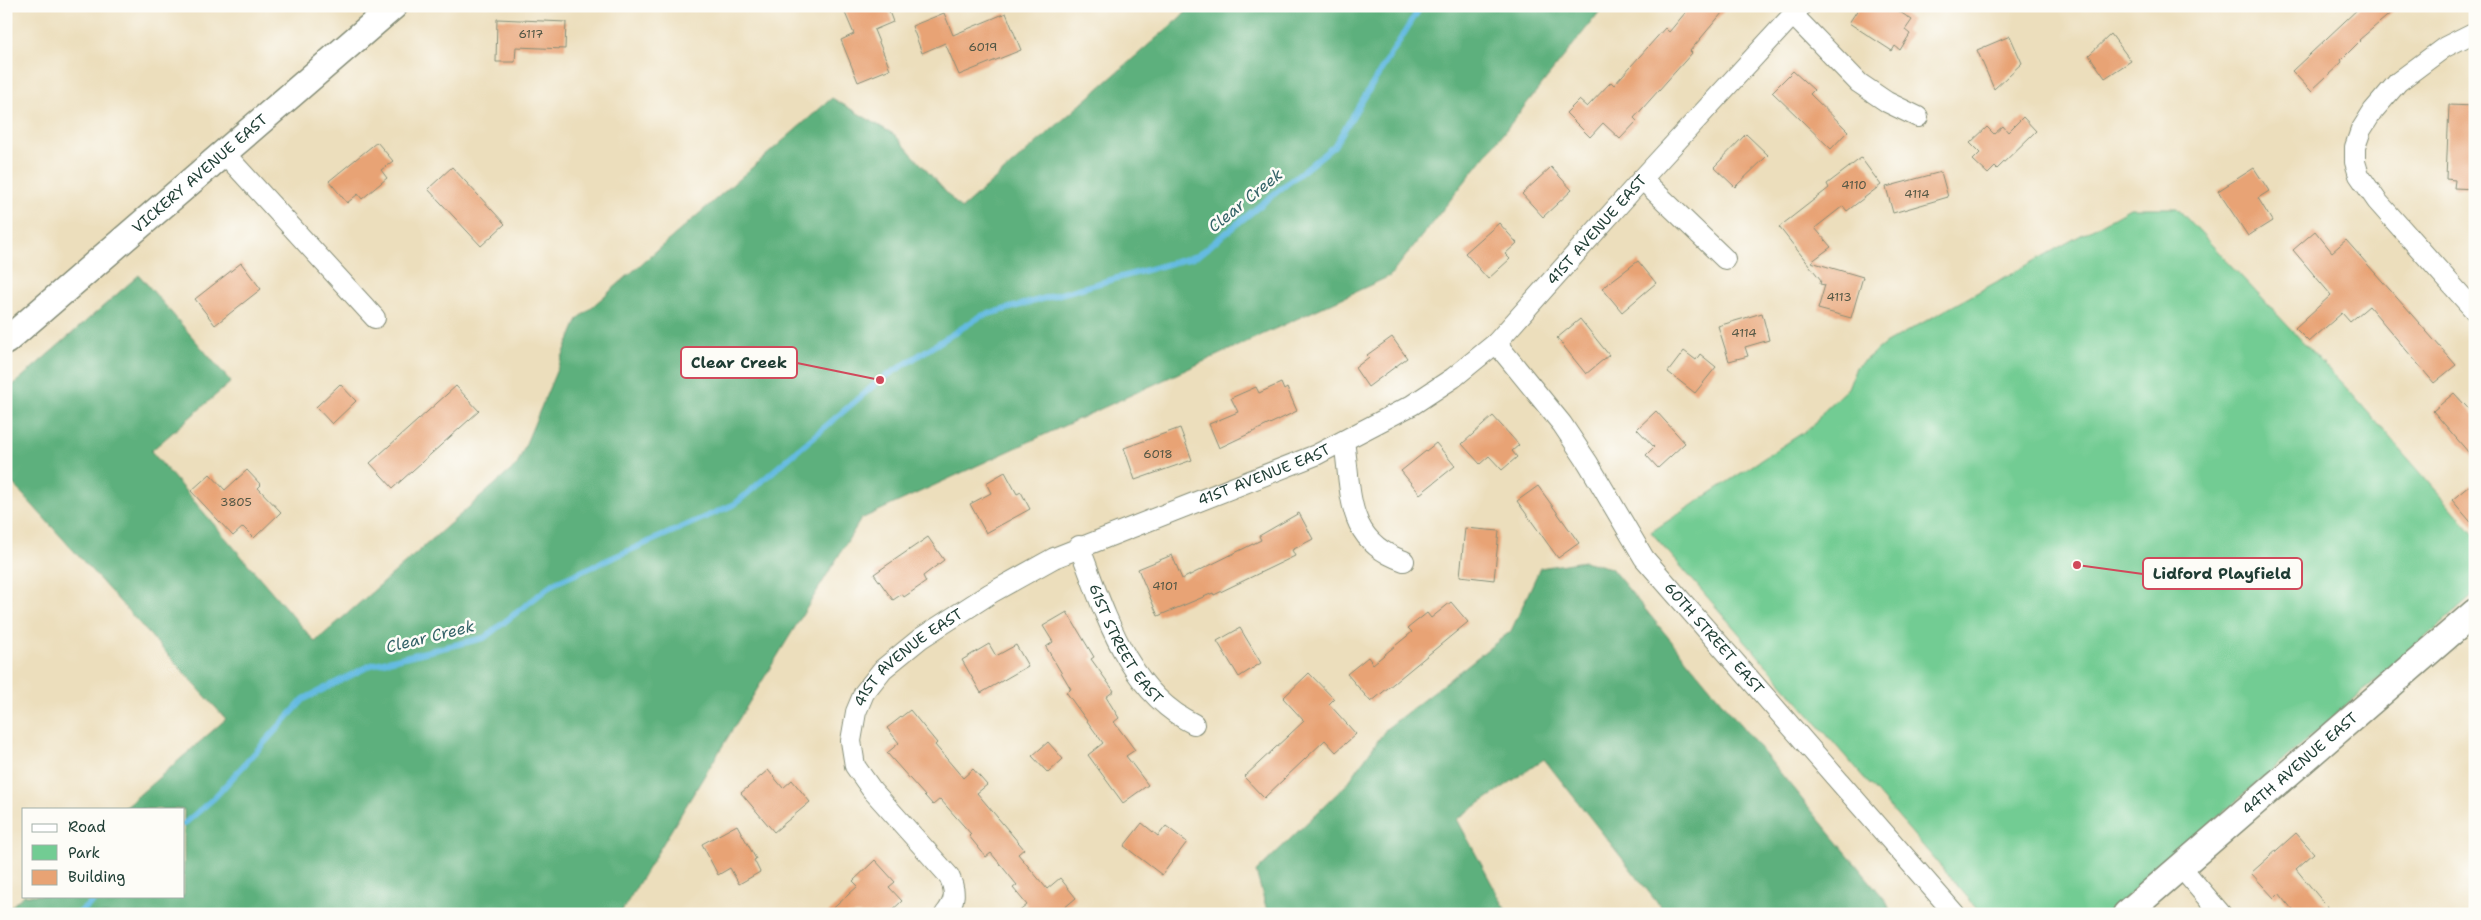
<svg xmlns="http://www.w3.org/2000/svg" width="2481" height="920" font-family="'Shantell Sans',sans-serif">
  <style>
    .green { fill: #72cc93; stroke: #488464 }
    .forest { fill: #5db07d; stroke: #3e7658 }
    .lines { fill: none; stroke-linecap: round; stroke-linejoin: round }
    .stream { stroke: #65bbe2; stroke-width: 6 }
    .building { fill: #e8a374 }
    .minor-casing { stroke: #868e78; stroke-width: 22 }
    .tertiary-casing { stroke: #868e78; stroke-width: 29 }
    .minor { stroke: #fff; stroke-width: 20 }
    .tertiary { stroke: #fff; stroke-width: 26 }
    .labels { text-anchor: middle; stroke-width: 5; stroke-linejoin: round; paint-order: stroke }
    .number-label { font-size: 12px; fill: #515644 }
    .street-label { font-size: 15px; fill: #1f3d34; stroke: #fdfcf7 }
    .water-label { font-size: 16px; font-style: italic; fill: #346368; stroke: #fdfcf7 }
    .leader { fill: none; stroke: #d1495b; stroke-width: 2 }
    .callout-dot { fill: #d1495b; stroke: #fdfcf7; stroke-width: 2 }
    .callout { fill: #fdfcf7; stroke: #d1495b; stroke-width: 2 }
    .callout-label { font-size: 16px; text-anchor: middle; font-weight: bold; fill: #1f3d34 }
  </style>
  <rect width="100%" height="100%" fill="#fdfcf7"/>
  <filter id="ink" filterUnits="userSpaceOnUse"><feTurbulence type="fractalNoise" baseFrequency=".02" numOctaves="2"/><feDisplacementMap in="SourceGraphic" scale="10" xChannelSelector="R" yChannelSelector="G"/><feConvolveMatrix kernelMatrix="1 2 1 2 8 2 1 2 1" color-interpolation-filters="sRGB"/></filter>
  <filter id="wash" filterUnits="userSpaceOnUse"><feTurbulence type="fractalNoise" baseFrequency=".0096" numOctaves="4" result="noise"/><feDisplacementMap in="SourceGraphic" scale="20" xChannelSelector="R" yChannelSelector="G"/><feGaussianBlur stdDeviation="1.12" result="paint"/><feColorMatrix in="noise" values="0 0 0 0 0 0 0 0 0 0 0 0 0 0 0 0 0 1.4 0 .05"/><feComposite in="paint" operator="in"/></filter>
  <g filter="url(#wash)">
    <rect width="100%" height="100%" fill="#ecdebc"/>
    <path class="green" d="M 2130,208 L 2177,208 L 2351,393 L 2475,535 L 2475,594 L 2106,914 L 1982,914 L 1651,532 L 1813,426 L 1825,409 L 1848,388 L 1856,367 L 1886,343 Z"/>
    <path class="forest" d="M 1193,6 L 1604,6 L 1390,276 L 861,519 L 620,914 L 6,914 L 6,911 L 24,895 L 184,896 L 184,809 L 123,809 L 226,719 L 6,476 L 6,391 L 139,275 L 231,382 L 151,451 L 315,642 L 517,465 L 578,319 L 832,98 L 895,135 L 961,209 Z
      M 1584,561 L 1611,568 L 1887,902 L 1891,914 L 1666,914 L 1544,759 L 1457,819 L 1508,914 L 1268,914 L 1256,872 L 1347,784 L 1386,729 L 1511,631 L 1540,568 Z"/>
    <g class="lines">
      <path class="stream" d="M 184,824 L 214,798 L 304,699 L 371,665 L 484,638 L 553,584 L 735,504 L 880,380 L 981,316 L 1197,256 L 1334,146 L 1421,6
        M 78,914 L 99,896"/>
    </g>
    <g id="blocks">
      <path class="building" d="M 842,6 L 887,6 L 893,22 L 874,30 L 890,69 L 858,82 L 841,40 L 854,34 Z
        M 1691,6 L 1728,6 L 1690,51 L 1692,53 L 1634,118 L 1637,121 L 1620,139 L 1603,123 L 1590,137 L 1566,113 L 1579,100 L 1587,107 L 1611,82 L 1614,85 L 1665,28 L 1669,32 Z
        M 1860,6 L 1891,6 L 1912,20 L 1905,30 L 1910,34 L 1900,50 L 1895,46 L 1892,51 L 1849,23 Z
        M 2361,6 L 2399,6 L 2359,40 L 2360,41 L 2341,60 L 2342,62 L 2311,91 L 2292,71 Z
        M 944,13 L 953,35 L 1006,13 L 1021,50 L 959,75 L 945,43 L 922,53 L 912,26 Z
        M 497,19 L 566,22 L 565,49 L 516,47 L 515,62 L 496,62 Z
        M 2111,34 L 2131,61 L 2105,78 L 2089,55 Z
        M 2010,36 L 2022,63 L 1994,89 L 1977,50 Z
        M 1793,71 L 1814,90 L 1810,94 L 1848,131 L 1831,149 L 1772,92 Z
        M 2449,105 L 2475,106 L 2475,189 L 2454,188 L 2455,180 L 2446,179 Z
        M 2023,117 L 2036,131 L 1997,169 L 1995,167 L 1988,174 L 1973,160 L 1980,153 L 1970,143 L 1987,127 L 1994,134 L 2003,126 L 2008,132 Z
        M 1746,134 L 1768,155 L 1735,187 L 1714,167 Z
        M 377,142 L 393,161 L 381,170 L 387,178 L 362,199 L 358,194 L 347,203 L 329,181 Z
        M 1861,158 L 1881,185 L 1847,211 L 1843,206 L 1815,228 L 1831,247 L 1811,262 L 1863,277 L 1851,318 L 1818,309 L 1825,285 L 1820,284 L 1821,280 L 1779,227 L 1829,188 L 1827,184 Z
        M 452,167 L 505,224 L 481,246 L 428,189 Z
        M 1551,167 L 1572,190 L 1543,217 L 1522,194 Z
        M 2254,168 L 2269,191 L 2258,198 L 2272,221 L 2248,236 L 2218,191 Z
        M 1941,172 L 1948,197 L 1893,213 L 1886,187 Z
        M 1499,223 L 1517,243 L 1505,254 L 1510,259 L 1488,279 L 1465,253 Z
        M 2315,231 L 2332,252 L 2346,240 L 2456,365 L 2434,383 L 2369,306 L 2350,322 L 2342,313 L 2309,342 L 2295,328 L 2331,295 L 2293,250 Z
        M 1638,261 L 1656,283 L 1622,312 L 1602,288 Z
        M 241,263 L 261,289 L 215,325 L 195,299 Z
        M 1762,313 L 1769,340 L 1745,347 L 1748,356 L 1729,361 L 1718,326 Z
        M 1580,319 L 1609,355 L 1586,374 L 1557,338 Z
        M 1392,337 L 1407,358 L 1368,387 L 1355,368 L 1369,357 L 1367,355 Z
        M 1684,351 L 1696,360 L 1700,354 L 1716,367 L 1695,393 L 1668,372 Z
        M 1281,383 L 1284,390 L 1287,388 L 1297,411 L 1219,448 L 1209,424 L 1238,412 L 1231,398 L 1256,387 L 1259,393 Z
        M 340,384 L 356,401 L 332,424 L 316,407 Z
        M 456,386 L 479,411 L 393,488 L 370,463 Z
        M 2454,393 L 2475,416 L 2475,460 L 2433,411 Z
        M 1656,411 L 1685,443 L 1658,468 L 1646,455 L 1654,447 L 1637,429 Z
        M 1493,416 L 1519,445 L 1512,451 L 1517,457 L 1502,470 L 1489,456 L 1480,464 L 1462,444 Z
        M 1180,428 L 1192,460 L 1135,480 L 1124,448 Z
        M 1436,443 L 1455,466 L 1420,494 L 1401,471 Z
        M 247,470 L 261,485 L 258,488 L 281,512 L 254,538 L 243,527 L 233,536 L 191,491 L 210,474 L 225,490 Z
        M 1005,472 L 1017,494 L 1021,492 L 1030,509 L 986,533 L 970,504 L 991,493 L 986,483 Z
        M 2475,481 L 2475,527 L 2452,500 Z
        M 1538,486 L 1579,543 L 1558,558 L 1517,501 Z
        M 1299,513 L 1313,539 L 1292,550 L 1295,556 L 1214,595 L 1213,593 L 1158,616 L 1138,569 L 1172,555 L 1182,579 L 1261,540 L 1259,536 Z
        M 1465,528 L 1499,531 L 1494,580 L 1460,576 Z
        M 928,537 L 944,560 L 923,576 L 926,582 L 904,597 L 902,594 L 893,600 L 874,574 Z
        M 1451,602 L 1468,622 L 1371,702 L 1347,674 L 1368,657 L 1373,664 L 1412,632 L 1408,628 L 1427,613 L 1431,618 Z
        M 1067,612 L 1094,657 L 1091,659 L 1114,691 L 1106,697 L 1119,718 L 1114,722 L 1135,750 L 1126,756 L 1148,785 L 1123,803 L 1088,755 L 1103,743 L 1066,692 L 1071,689 L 1046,647 L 1053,642 L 1043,626 Z
        M 1240,628 L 1261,663 L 1239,677 L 1217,641 Z
        M 989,644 L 996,656 L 1016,645 L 1028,666 L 981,693 L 962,660 Z
        M 1309,673 L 1334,699 L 1329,704 L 1356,734 L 1336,752 L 1325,740 L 1264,798 L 1244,777 L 1304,721 L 1283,698 Z
        M 910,710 L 937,743 L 935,745 L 963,778 L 973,769 L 987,785 L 977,793 L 1024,849 L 1018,854 L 1047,889 L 1060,878 L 1076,898 L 1057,914 L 1016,914 L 1027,905 L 1013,888 L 1017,885 L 991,853 L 986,857 L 969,836 L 971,834 L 940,799 L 933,805 L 887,753 L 899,743 L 887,728 Z
        M 1048,742 L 1063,759 L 1048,773 L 1032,756 Z
        M 768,770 L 783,788 L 792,780 L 810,802 L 774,832 L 741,793 Z
        M 1142,823 L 1158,836 L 1166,826 L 1187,842 L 1162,875 L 1124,846 Z
        M 737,825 L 756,859 L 754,860 L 760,872 L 739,884 L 730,868 L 718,875 L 702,844 Z
        M 2296,833 L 2314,853 L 2296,869 L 2333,914 L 2296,914 L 2279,893 L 2274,898 L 2251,873 Z
        M 875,860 L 895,882 L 889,887 L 902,901 L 888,914 L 827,914 L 858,886 L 853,881 Z"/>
    </g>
  </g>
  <g filter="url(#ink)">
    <use href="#blocks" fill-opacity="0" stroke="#868e78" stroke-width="1"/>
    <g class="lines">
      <defs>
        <g id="minor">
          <path d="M 1793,15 L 1859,83 L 1887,102 L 1918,117"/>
          <path d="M 2475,32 L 2445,47 L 2398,82 L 2373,111 L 2361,130 L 2355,147 L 2355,162 L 2359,175 L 2377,201 L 2475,311"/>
          <path d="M 224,153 L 375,318"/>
          <path d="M 1642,179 L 1725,259"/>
          <path id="s1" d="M 1496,343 L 1562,424 L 1588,463 L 1644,558 L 1955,914"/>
          <path d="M 1344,441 C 1352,494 1345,541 1404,561"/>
          <path id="s2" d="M 1079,546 C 1104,610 1127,692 1194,724"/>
          <path d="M 2180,866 L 2221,914"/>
          <path id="s3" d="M 945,914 C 956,901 956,891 949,876 L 872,790 L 855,766 L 851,741 L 856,712 L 864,693 L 883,669 L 921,638 L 991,593 L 1054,558 L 1316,455 L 1412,405 L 1453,378 L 1496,343 L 1642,179 L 1801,6"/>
        </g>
        <g id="tertiary">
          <path id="s4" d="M 6,341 L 394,6"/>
          <path id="s5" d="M 2126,914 L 2475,612"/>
        </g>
      </defs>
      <use href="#minor" class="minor-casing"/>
      <use href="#tertiary" class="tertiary-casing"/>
      <use href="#minor" class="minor"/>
      <use href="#tertiary" class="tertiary"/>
    </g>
  </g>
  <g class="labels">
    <g class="number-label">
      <text x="531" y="38">6117</text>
      <text x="983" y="51">6019</text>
      <text x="1854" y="189">4110</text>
      <text x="1917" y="198">4114</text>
      <text x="1839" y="301">4113</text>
      <text x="1744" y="337">4114</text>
      <text x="1158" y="458">6018</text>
      <text x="236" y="506">3805</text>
      <text x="1165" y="590">4101</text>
    </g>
    <g class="street-label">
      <text dy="5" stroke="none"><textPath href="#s4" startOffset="256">VICKERY AVENUE EAST</textPath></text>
      <text dy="5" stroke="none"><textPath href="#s3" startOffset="1142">41ST AVENUE EAST</textPath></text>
      <text dy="5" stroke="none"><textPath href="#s3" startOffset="722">41ST AVENUE EAST</textPath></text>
      <text dy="5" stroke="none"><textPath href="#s1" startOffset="368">60TH STREET EAST</textPath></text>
      <text dy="5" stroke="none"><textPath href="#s2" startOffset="109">61ST STREET EAST</textPath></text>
      <text dy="5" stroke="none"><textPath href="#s3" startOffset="318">41ST AVENUE EAST</textPath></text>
      <text dy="5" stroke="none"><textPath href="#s5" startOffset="230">44TH AVENUE EAST</textPath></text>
    </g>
    <g class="water-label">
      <text transform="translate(1245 200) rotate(-39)" y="6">Clear Creek</text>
      <text transform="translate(430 636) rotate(-14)" y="6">Clear Creek</text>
    </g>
  </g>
  <path class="leader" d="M880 380L797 363M2077 565L2143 574"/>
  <g class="callout-dot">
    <circle cx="880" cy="380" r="5"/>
    <circle cx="2077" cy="565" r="5"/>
  </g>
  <g class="callout">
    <rect x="681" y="347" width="116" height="31" rx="5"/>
    <rect x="2143" y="558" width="159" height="31" rx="5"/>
  </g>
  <g class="callout-label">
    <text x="739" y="368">Clear Creek</text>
    <text x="2222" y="579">Lidford Playfield</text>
  </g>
  <rect width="2481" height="920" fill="none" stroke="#fdfcf7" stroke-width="25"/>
  <rect x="22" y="808" width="162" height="90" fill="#fdfcf7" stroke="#a4b0a9"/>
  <rect x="32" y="824" width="25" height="8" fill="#ffffff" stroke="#a4b0a9"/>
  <text x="68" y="832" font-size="15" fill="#1f3d34">Road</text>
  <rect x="32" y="845" width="25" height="15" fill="#72cc93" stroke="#a4b0a9"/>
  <text x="68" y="858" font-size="15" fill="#1f3d34">Park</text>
  <rect x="32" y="870" width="25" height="15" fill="#e8a374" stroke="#a4b0a9"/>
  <text x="68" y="882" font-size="15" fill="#1f3d34">Building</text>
</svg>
